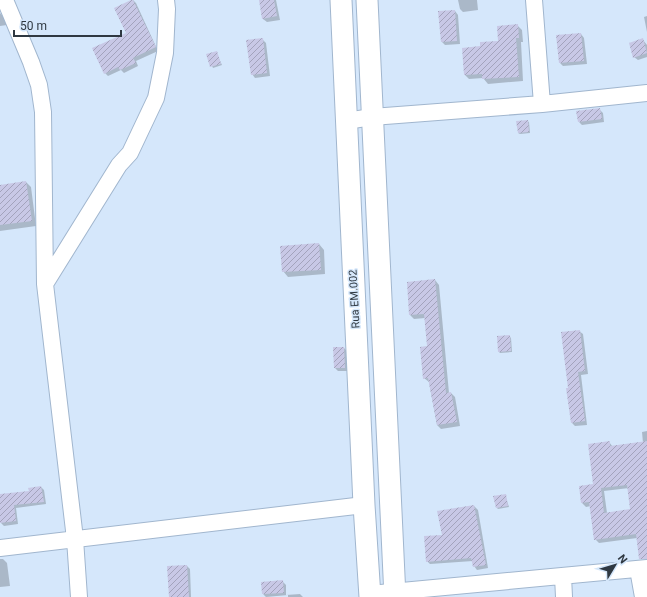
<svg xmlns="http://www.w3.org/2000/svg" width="647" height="597" font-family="Roboto,sans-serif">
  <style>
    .shadow { fill: #0003; fill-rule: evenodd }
    .building { fill: url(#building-hatch); fill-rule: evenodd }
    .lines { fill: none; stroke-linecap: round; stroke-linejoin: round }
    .minor-casing { stroke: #a1b6ce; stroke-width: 18 }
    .tertiary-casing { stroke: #a1b6ce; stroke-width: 23 }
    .minor { stroke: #fff; stroke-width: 16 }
    .tertiary { stroke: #fff; stroke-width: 21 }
    .labels { text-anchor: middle; stroke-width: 3; stroke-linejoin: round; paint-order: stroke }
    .street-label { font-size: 11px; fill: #2f3841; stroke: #d5e7fb }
  </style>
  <defs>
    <pattern id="building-hatch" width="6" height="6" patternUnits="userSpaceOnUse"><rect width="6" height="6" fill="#c8c8e6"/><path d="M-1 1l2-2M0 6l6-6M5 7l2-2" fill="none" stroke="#a3a3bc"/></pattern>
  </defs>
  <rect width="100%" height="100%" fill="#d5e7fb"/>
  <path class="shadow" d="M 133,0 L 136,3 L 158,51 L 136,61 L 138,66 L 124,73 L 121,70 L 108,76 L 105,73 L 127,33 Z
    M 260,0 L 276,0 L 280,20 L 267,22 L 263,19 Z
    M 458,0 L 477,0 L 478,10 L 463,12 L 460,9 Z
    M 455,11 L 458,15 L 460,44 L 445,45 L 441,41 Z
    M 0,13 L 2,15 L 7,25 L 0,26 Z
    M 647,16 L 647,32 L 644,17 Z
    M 517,25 L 522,30 L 523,42 L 521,42 L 523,81 L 488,84 L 483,78 L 469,79 L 465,75 L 481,47 L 499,42 Z
    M 581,34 L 584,38 L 587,64 L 563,66 L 560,63 Z
    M 262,39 L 266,43 L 270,76 L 255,78 L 252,74 Z
    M 643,40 L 647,45 L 647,57 L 638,60 L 634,57 Z
    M 216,52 L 222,65 L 213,68 L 207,55 Z
    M 600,110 L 603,113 L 604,122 L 582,125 L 579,122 Z
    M 527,121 L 529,122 L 530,133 L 520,134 L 518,133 Z
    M 26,182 L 31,187 L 36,226 L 0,231 L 0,186 Z
    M 319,244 L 324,250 L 325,274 L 288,277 L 283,271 Z
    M 435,280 L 439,285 L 449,393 L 451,393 L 455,397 L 460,426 L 441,429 L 437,425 L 429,382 L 424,378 L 428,347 L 425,318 L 414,319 L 410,315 L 408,283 Z
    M 579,331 L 583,334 L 588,374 L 581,375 L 587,425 L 575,426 L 572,423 L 569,389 Z
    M 509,336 L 511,338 L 512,352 L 500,353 L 499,352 Z
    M 334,348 L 344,348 L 347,351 L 348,371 L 338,371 L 335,368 Z
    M 647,431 L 647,556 L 637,538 L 599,543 L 595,539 L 591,506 L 586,507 L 582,503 L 580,487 L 594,485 L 609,442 L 613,447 L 643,443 L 642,432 ZM 629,488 L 632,510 L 607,513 L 604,491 Z
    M 41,487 L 44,490 L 46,504 L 16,508 L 18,524 L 4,526 L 1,523 L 0,495 L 30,492 Z
    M 505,495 L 509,507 L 498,509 L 497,508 Z
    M 474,506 L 478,510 L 488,568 L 477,570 L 474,566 L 473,561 L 430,564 L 427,561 L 443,535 Z
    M 0,559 L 3,559 L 7,563 L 10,586 L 0,587 Z
    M 187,566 L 190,569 L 191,597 L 170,597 Z
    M 282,581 L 286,585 L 286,595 L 300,594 L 303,597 L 288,597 L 288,595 L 266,597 L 263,594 Z"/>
  <path class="building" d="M 131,0 L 133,0 L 156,47 L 133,58 L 136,63 L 120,70 L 118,67 L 104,74 L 92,48 L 126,33 L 114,8 Z
    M 259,0 L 274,0 L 277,16 L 262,19 Z
    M 455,10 L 457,41 L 441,42 L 438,11 Z
    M 518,24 L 519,38 L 516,38 L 519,77 L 482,79 L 482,74 L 464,75 L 462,48 L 480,46 L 480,42 L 498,41 L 497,26 Z
    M 581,33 L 584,61 L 559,63 L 556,35 Z
    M 263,38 L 267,73 L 251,75 L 246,40 Z
    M 643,38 L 647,53 L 633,58 L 629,43 Z
    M 217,51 L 221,64 L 210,67 L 206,54 Z
    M 600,108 L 602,119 L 578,122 L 576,111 Z
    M 528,120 L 529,132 L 518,133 L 516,121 Z
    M 26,181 L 32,221 L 0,225 L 0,185 Z
    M 319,243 L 321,270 L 282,272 L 280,246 Z
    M 435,279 L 446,393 L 451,392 L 457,422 L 437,425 L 428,378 L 423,379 L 420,347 L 427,346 L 424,314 L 409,315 L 407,282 Z
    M 580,330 L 585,371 L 578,372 L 585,421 L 571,423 L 566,388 L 568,388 L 561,332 Z
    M 510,335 L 511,351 L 498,352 L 497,336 Z
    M 333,347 L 344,347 L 345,368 L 334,368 Z
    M 610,441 L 610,446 L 647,441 L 647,559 L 639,559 L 636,534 L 594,540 L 589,502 L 581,503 L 579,486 L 593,484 L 588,444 ZM 627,485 L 630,509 L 604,513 L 601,488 Z
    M 41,486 L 44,502 L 14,505 L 16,521 L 0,523 L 0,494 L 29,491 L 28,488 Z
    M 506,494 L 508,506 L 496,508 L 493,496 Z
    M 474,505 L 486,565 L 473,567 L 471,558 L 426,562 L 424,536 L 442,535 L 437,511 Z
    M 187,565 L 189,597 L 169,597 L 167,566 Z
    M 283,580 L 284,593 L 262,594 L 261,582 Z"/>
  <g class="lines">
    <defs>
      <path id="minor" d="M 5,0 L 31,62 L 39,85 L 43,112 L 45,284 L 75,539 L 79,597
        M 534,0 L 542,104
        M 346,121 L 372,117 L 542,104 L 647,93
        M 45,284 L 119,165 L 130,153 L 156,98 L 165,53 L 167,9 L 166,0
        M 0,548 L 364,505
        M 638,569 L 643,597
        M 563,576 L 564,597
        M 370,594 L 647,568"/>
      <path id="tertiary" d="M 341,0 L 364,505 L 370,597
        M 367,0 L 395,597"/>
    </defs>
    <use href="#minor" class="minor-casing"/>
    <use href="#tertiary" class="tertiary-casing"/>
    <use href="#minor" class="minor"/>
    <use href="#tertiary" class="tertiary"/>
  </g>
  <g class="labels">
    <g class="street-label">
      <text transform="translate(354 299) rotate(-93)" y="4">Rua EM.002</text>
    </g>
  </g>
  <g transform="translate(615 565) rotate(52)" stroke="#d5e7fb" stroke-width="3" paint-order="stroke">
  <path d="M0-3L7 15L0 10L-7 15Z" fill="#2f3841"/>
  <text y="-6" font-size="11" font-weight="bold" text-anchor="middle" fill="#2f3841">N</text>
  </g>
  <path d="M14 30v6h107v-6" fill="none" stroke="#2f3841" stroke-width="2"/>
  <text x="20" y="30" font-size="12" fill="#2f3841" stroke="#d5e7fb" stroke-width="3" paint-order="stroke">50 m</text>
</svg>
